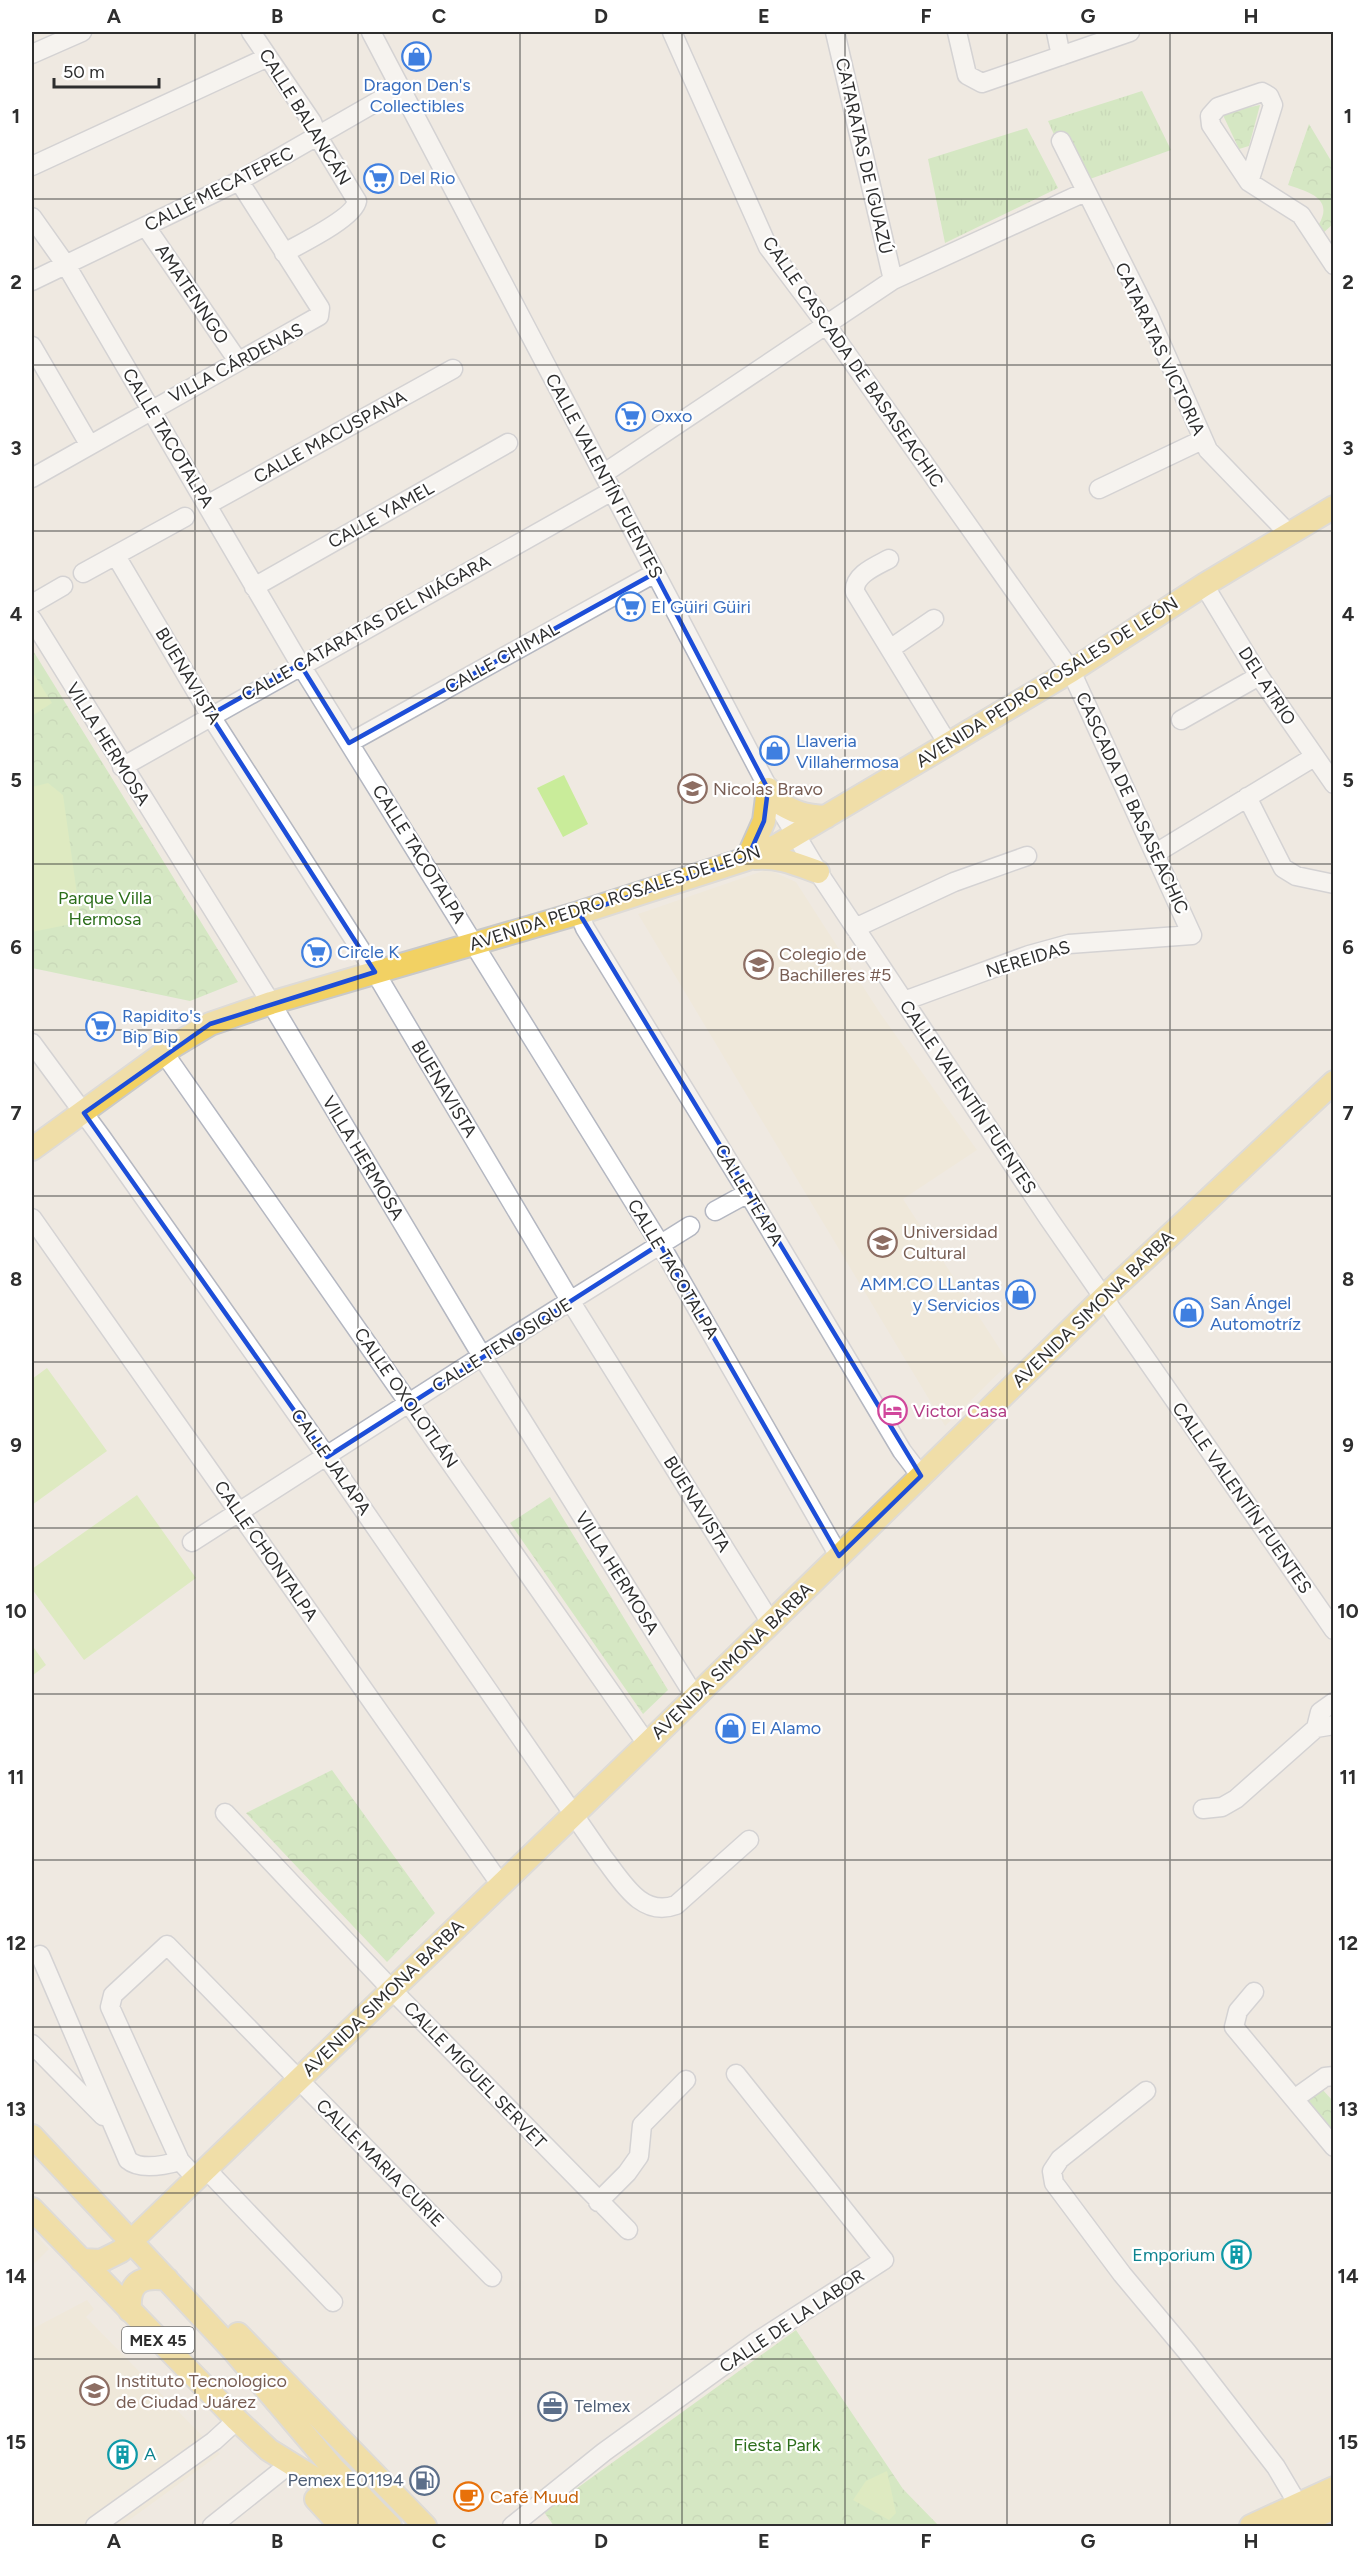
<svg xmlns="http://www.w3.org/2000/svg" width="1365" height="2558" font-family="Figtree,sans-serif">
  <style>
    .education { fill: #f0e6d1 }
    .grass { fill: url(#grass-tufts) }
    .forest { fill: url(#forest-crowns) }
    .pitch { fill: #c9ec9a }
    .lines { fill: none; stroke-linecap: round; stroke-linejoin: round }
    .minor-casing { stroke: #b4b7c1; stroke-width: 21 }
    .major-casing { stroke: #c9c9c9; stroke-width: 26 }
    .minor { stroke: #fff; stroke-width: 18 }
    .major { stroke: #f2d163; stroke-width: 22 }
    .marked { fill: none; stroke: #1d4ed8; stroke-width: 4.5; stroke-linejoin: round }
    .grid { fill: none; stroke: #2e2e2e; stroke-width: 1.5; stroke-opacity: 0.55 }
    .labels { text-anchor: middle; stroke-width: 4.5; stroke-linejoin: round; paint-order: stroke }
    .shield { fill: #fff; stroke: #6d6d6d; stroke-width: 1.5 }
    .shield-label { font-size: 16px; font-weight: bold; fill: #2e2e2e }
    .shop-label { font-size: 18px; fill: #366cbe; stroke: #fff; text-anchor: start }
    .street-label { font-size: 18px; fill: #2e2e2e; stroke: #fff }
    .education-label { font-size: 18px; fill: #785e54; stroke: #fff; text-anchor: start }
    .park-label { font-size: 18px; fill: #2c6e1b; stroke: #fff }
    .hotel-label { font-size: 18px; fill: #b23c85; stroke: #fff; text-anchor: start }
    .culture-label { font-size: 18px; fill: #0d838f; stroke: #fff; text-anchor: end }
    .service-label { font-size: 18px; fill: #4e5e75; stroke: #fff; text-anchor: start }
    .food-label { font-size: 18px; fill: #c56008; stroke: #fff; text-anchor: start }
    .neatline { fill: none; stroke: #2e2e2e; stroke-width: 2 }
    .grid-label { font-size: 20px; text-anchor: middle; font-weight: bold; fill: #2e2e2e }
  </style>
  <defs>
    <pattern id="grass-tufts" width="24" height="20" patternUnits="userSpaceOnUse" patternTransform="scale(1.5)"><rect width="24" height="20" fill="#b6e59e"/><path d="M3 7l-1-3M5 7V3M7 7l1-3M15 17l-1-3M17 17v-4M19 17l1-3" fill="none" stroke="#9dc588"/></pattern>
    <pattern id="forest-crowns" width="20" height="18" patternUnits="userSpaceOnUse" patternTransform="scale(1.5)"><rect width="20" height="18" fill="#b6e59e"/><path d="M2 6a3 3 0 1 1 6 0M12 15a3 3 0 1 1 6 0" fill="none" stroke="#9dc588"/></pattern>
  </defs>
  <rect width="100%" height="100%" fill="#efe9e1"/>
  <path class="education" d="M 763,871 L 774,872 L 796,882 L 880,1013 L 977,1150 L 903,1199 L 1009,1363 L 945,1426 L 638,914 Z
    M 32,2230 L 49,2249 L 32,2266 Z
    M 87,2300 L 94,2309 L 86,2317 L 220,2454 L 121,2526 L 32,2526 L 32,2329 Z"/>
  <path class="grass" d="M 1142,91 L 1171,150 L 1076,184 L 1048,121 Z
    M 1027,128 L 1058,188 L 945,243 L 928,159 Z"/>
  <path class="forest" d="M 1260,105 L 1249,146 L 1239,149 L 1222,113 Z
    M 1309,124 L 1333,164 L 1333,224 L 1322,234 L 1319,224 C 1334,198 1308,192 1288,185 Z
    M 32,649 L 238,982 L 190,1001 L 32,968 Z
    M 550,1497 L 668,1690 L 643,1714 L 510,1523 Z
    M 332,1770 L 435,1913 L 387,1962 L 246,1813 Z
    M 1321,2088 L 1333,2101 L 1333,2139 L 1301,2100 Z
    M 796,2330 L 903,2489 L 939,2526 L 554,2526 L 544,2512 Z"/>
  <path class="pitch" d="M 32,671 L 52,703 L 32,716 Z
    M 564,775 L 588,824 L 563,837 L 537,788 Z
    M 48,783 L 63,795 L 81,922 L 32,932 L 32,787 Z
    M 47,1368 L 107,1451 L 32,1505 L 32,1379 Z
    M 137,1495 L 196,1578 L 84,1660 L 32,1589 L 32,1569 Z
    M 32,1645 L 46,1665 L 32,1676 Z
    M 887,2471 L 896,2513 L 889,2520 L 853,2500 L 866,2481 Z"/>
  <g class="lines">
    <defs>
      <path id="minor" d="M 251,32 L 312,122 L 318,137 L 357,201 C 354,218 300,244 284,253
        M 371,32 L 773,797 L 818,872 L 1049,1219 L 1334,1630
        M 672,32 L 768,247 L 825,323 L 1071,671 L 1192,935 L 1069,944 L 1029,955 L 904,1001
        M 835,32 L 893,280
        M 957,32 L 967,75 L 982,83 L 1130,32
        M 1056,32 L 1061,56
        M 32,54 L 82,32
        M 1061,141 L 1148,314 L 1208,450 L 1290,535
        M 32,166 L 268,57
        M 1249,182 L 1273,105 L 1269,96 L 1262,92 L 1218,107 L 1210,116 L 1211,125 L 1249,182 L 1301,215 L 1334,265
        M 32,217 L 66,265 L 300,664 L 660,1244 L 839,1556
        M 146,227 L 238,361
        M 32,281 L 239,181 L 392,93 L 402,91
        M 32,346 L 89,444
        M 603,474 L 893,280 L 1085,192
        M 32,478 L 319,316 L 320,308 L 239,181
        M 1099,489 L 1202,440
        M 207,505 L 453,369
        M 116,556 L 210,715 L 375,972 L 571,1302 L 771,1623
        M 889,559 C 876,566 853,575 855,592 L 948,744
        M 83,573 L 185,517
        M 1204,585 L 1259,676 L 1334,784
        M 254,587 L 508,443
        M 32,604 L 63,586
        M 32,619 L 271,1003 L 482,1356 L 695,1697
        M 890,649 L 934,619
        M 1181,720 L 1259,676
        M 349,743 L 655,573
        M 122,767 L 612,491
        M 1247,797 L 1283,868 L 1296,876 L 1334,884
        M 1156,853 L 1314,757
        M 579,913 L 585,928 L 748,1193 L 902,1451 L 921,1476
        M 855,928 L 954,882 L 1027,856
        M 32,1043 L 102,1138 L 327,1457 L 603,1857 C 622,1881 641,1918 676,1905 L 749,1840
        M 164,1053 L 647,1744
        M 715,1211 L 748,1193
        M 32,1218 L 501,1885
        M 192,1542 L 482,1356 L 690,1226
        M 1316,1728 L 1334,1725
        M 1203,1809 L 1222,1807 L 1236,1799 L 1316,1728 L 1320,1712 L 1334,1702
        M 225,1813 L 392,1990 L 628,2230
        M 40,1955 L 128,2160 C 141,2171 166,2165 180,2161
        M 1254,1992 L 1238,2011 L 1234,2027 L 1334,2147
        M 32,2044 L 103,2116
        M 1146,2091 L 1060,2159 L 1052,2171 L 1054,2183 L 1122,2274 L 1187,2352 L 1276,2467 L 1305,2516
        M 1294,2099 L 1325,2077 L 1334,2076
        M 205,2168 L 333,2302
        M 196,2178 L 180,2161 L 110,2007 L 113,1995 L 167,1945 L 492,2277
        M 598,2202 L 627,2173 L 639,2156 L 642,2125 L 686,2080
        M 95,2526 L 214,2441 L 237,2420
        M 212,2526 L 291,2463
        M 512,2526 L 604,2452 L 756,2342 L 884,2260 L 736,2074"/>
      <path id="major" d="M 775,800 C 792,812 805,816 826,817
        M 755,858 C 778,856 796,864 818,872
        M 747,859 L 764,821 L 768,789
        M 32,1149 L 175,1045 L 210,1024 L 271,1003 L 579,913 L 747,859 L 778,845 L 1071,671 L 1204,585 L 1334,507
        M 32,2136 L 233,2350 L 333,2468 L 390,2526
        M 32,2209 L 237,2420 L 269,2450 L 319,2481 L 364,2526
        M 81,2260 L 101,2261 L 121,2251 L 647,1744 L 1103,1298 L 1334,1082
        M 130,2311 C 128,2284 139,2275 167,2279
        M 238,2334 L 425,2526
        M 316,2499 L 341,2526
        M 1251,2526 L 1334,2488
        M 1294,2526 L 1334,2508"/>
    </defs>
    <use href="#minor" class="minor-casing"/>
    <use href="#major" class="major-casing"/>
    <use href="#minor" class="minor"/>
    <use href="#major" class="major"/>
  </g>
  <path d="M0 0H1365V2558H0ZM 655,573 L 768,789 L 764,821 L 747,859 L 579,913 L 921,1476 L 839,1556 L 660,1244 L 327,1457 L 84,1113 L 210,1024 L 375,972 L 210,715 L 300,664 L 349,743 Z" fill="#efe9e1" fill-opacity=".55" fill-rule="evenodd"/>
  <path class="marked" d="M 655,573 L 768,789 L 764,821 L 747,859 L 579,913 L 921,1476 L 839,1556 L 660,1244 L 327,1457 L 84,1113 L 210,1024 L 375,972 L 210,715 L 300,664 L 349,743 Z"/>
  <path class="grid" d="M 195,32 L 195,2526M 358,32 L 358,2526M 520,32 L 520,2526M 682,32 L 682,2526M 845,32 L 845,2526M 1007,32 L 1007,2526M 1170,32 L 1170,2526M 32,199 L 1334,199M 32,365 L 1334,365M 32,531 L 1334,531M 32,698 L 1334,698M 32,864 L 1334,864M 32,1030 L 1334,1030M 32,1196 L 1334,1196M 32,1362 L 1334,1362M 32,1528 L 1334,1528M 32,1694 L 1334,1694M 32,1860 L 1334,1860M 32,2027 L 1334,2027M 32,2193 L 1334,2193M 32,2359 L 1334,2359"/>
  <defs>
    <symbol id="shop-ring" viewBox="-11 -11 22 22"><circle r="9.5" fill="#fff" stroke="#3f7fe0" stroke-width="1.5"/><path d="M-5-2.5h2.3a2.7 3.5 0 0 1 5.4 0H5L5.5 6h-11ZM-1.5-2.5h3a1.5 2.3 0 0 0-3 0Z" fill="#3f7fe0"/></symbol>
    <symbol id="supermarket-ring" viewBox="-11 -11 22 22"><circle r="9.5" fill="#fff" stroke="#3f7fe0" stroke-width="1.5"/><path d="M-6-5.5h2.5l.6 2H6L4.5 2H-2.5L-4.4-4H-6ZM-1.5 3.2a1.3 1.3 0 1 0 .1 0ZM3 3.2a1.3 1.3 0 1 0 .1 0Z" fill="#3f7fe0"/></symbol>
    <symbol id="school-ring" viewBox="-11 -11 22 22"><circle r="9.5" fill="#fff" stroke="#8d6e63" stroke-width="1.5"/><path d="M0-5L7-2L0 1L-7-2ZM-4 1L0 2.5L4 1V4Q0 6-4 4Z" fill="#8d6e63"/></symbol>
    <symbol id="university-ring" viewBox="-11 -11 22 22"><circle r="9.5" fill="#fff" stroke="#8d6e63" stroke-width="1.5"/><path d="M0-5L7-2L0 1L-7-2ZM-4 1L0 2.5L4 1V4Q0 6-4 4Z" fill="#8d6e63"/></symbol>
    <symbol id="hotel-ring" viewBox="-11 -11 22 22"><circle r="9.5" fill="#fff" stroke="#d1479c" stroke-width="1.5"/><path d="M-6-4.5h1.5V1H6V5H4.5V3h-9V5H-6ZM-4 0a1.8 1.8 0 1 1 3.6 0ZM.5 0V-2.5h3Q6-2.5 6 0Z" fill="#d1479c"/></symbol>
    <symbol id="building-ring" viewBox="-11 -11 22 22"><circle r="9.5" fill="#fff" stroke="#0f9aa8" stroke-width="1.5"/><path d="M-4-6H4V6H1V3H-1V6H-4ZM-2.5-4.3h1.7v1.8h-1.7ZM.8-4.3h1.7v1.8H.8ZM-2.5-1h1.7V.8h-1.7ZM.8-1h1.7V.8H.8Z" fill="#0f9aa8"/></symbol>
    <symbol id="office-ring" viewBox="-11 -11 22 22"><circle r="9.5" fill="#fff" stroke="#5c6f8a" stroke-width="1.5"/><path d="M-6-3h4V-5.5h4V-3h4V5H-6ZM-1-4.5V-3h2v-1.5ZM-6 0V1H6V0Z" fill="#5c6f8a"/></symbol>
    <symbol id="fuel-ring" viewBox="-11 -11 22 22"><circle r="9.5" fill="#fff" stroke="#5c6f8a" stroke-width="1.5"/><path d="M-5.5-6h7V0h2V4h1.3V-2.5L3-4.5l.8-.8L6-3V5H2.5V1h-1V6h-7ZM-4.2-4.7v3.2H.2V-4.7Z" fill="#5c6f8a"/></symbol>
    <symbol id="cafe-ring" viewBox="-11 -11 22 22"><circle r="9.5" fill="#fff" stroke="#e8710a" stroke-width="1.5"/><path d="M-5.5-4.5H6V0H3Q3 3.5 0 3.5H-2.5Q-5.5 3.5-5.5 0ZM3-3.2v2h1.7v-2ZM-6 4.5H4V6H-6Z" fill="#e8710a"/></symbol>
  </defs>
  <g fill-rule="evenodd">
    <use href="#shop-ring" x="400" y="40" width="33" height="33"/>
    <use href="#supermarket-ring" x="362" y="162" width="33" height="33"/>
    <use href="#supermarket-ring" x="614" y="400" width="33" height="33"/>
    <use href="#supermarket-ring" x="614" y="590" width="33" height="33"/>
    <use href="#shop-ring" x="758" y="734" width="33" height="33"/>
    <use href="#school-ring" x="676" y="772" width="33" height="33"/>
    <use href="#supermarket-ring" x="300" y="936" width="33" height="33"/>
    <use href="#school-ring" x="742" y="948" width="33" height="33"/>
    <use href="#supermarket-ring" x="84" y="1010" width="33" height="33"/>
    <use href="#university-ring" x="866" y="1226" width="33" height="33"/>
    <use href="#shop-ring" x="1004" y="1278" width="33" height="33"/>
    <use href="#shop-ring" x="1172" y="1296" width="33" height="33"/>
    <use href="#hotel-ring" x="876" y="1394" width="33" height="33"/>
    <use href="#shop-ring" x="714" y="1712" width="33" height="33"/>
    <use href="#building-ring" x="1220" y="2238" width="33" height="33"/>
    <use href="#university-ring" x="78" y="2374" width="33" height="33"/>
    <use href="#office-ring" x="536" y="2390" width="33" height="33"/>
    <use href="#building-ring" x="106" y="2438" width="33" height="33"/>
    <use href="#fuel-ring" x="408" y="2464" width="33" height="33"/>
    <use href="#cafe-ring" x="452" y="2480" width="33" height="33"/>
  </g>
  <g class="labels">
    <rect class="shield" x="122" y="2327" width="72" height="26" rx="4.5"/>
    <g class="shield-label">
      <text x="158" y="2346">MEX 45</text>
    </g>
    <g class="shop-label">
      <text x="417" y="91" text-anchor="middle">Dragon Den's<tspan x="417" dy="21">Collectibles</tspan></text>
      <text x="399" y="184">Del Rio</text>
      <text x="651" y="422">Oxxo</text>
      <text x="651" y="613">El Güiri Güiri</text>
      <text x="796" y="747">Llaveria<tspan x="796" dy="21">Villahermosa</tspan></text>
      <text x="337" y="958">Circle K</text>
      <text x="122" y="1022">Rapidito's<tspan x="122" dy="21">Bip Bip</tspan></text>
      <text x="1000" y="1290" text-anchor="end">AMM.CO LLantas<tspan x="1000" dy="21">y Servicios</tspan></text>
      <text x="1210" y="1309">San Ángel<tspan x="1210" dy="21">Automotríz</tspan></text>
      <text x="751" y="1734">El Alamo</text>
    </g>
    <g class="street-label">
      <text transform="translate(305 117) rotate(58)" y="6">CALLE BALANCÁN</text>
      <text transform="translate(864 156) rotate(77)" y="6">CATARATAS DE IGUAZÚ</text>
      <text transform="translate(219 189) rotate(-27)" y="6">CALLE MECATEPEC</text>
      <text transform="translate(192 294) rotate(56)" y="6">AMATENNGO</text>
      <text transform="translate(1160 349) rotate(65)" y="6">CATARATAS VICTORIA</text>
      <text transform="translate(853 362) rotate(55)" y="6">CALLE CASCADA DE BASASEACHIC</text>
      <text transform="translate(236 363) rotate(-28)" y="6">VILLA CÁRDENAS</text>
      <text transform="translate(330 437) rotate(-29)" y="6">CALLE MACUSPANA</text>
      <text transform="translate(168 438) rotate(59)" y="6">CALLE TACOTALPA</text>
      <text transform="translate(604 476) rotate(62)" y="6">CALLE VALENTÍN FUENTES</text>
      <text transform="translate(381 515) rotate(-29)" y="6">CALLE YAMEL</text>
      <text transform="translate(366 628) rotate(-29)" y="6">CALLE CATARATAS DEL NIÁGARA</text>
      <text transform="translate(502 658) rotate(-29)" y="6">CALLE CHIMAL</text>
      <text transform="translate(188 676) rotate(59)" y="6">BUENAVISTA</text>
      <text transform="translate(1047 682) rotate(-32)" y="6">AVENIDA PEDRO ROSALES DE LEÓN</text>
      <text transform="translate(1267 686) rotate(57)" y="6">DEL ATRIO</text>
      <text transform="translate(108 744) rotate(58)" y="6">VILLA HERMOSA</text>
      <text transform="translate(1132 803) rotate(65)" y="6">CASCADA DE BASASEACHIC</text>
      <text transform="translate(419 854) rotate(58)" y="6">CALLE TACOTALPA</text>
      <text transform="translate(615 898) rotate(-18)" y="6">AVENIDA PEDRO ROSALES DE LEÓN</text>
      <text transform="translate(1028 959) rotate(-17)" y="6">NEREIDAS</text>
      <text transform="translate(444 1089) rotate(59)" y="6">BUENAVISTA</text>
      <text transform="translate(968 1097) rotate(56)" y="6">CALLE VALENTÍN FUENTES</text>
      <text transform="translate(363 1158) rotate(59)" y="6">VILLA HERMOSA</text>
      <text transform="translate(749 1195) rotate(59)" y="6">CALLE TEAPA</text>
      <text transform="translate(673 1269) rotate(59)" y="6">CALLE TACOTALPA</text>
      <text transform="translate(1093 1309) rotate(-44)" y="6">AVENIDA SIMONA BARBA</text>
      <text transform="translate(502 1345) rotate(-32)" y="6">CALLE TENOSIQUE</text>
      <text transform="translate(406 1398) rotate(55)" y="6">CALLE OXOLOTLÁN</text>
      <text transform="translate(331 1462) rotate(55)" y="6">CALLE JALAPA</text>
      <text transform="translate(1242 1498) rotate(55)" y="6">CALLE VALENTÍN FUENTES</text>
      <text transform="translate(697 1504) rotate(58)" y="6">BUENAVISTA</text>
      <text transform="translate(266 1551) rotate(55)" y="6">CALLE CHONTALPA</text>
      <text transform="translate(617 1573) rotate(58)" y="6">VILLA HERMOSA</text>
      <text transform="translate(732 1661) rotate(-44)" y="6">AVENIDA SIMONA BARBA</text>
      <text transform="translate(383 1998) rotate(-44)" y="6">AVENIDA SIMONA BARBA</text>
      <text transform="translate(475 2075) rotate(46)" y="6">CALLE MIGUEL SERVET</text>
      <text transform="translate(380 2163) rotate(45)" y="6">CALLE MARIA CURIE</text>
      <text transform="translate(792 2321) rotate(-34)" y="6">CALLE DE LA LABOR</text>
    </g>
    <g class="education-label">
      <text x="713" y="795">Nicolas Bravo</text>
      <text x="779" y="960">Colegio de<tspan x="779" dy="21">Bachilleres #5</tspan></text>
      <text x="903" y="1238">Universidad<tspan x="903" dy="21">Cultural</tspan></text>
      <text x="116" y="2387">Instituto Tecnologico<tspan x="116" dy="21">de Ciudad Juárez</tspan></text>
    </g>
    <g class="park-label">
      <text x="105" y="904">Parque Villa<tspan x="105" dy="21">Hermosa</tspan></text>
      <text x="777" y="2451">Fiesta Park</text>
    </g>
    <g class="hotel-label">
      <text x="913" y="1417">Victor Casa</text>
    </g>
    <g class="culture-label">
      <text x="1215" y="2261">Emporium</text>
      <text x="144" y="2460" text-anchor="start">A</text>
    </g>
    <g class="service-label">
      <text x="574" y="2412">Telmex</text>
      <text x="404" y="2486" text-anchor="end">Pemex E01194</text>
    </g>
    <g class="food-label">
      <text x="490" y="2503">Café Muud</text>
    </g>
  </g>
  <rect width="1365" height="2558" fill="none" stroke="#ffffff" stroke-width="66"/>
  <path d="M54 78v9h105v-9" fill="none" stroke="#2e2e2e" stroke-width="3"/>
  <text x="63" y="78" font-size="18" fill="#2e2e2e" stroke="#ffffff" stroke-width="4.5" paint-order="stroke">50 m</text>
  <rect x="33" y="33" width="1299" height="2492" class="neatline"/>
  <g class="grid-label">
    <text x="114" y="23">A</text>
    <text x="277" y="23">B</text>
    <text x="439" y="23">C</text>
    <text x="601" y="23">D</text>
    <text x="764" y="23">E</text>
    <text x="926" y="23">F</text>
    <text x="1088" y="23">G</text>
    <text x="1251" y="23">H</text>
    <text x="16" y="123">1</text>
    <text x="1348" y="123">1</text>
    <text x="16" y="289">2</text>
    <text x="1348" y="289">2</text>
    <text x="16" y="455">3</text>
    <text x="1348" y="455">3</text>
    <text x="16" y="621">4</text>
    <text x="1348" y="621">4</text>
    <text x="16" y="787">5</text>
    <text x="1348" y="787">5</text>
    <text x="16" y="954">6</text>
    <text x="1348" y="954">6</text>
    <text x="16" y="1120">7</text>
    <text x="1348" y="1120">7</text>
    <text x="16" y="1286">8</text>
    <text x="1348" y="1286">8</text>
    <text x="16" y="1452">9</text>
    <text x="1348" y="1452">9</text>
    <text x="16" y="1618">10</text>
    <text x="1348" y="1618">10</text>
    <text x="16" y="1784">11</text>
    <text x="1348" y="1784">11</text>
    <text x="16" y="1950">12</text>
    <text x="1348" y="1950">12</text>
    <text x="16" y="2116">13</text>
    <text x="1348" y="2116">13</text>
    <text x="16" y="2283">14</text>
    <text x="1348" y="2283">14</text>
    <text x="16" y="2449">15</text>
    <text x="1348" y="2449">15</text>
    <text x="114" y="2548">A</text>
    <text x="277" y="2548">B</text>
    <text x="439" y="2548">C</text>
    <text x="601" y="2548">D</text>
    <text x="764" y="2548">E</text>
    <text x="926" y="2548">F</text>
    <text x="1088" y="2548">G</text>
    <text x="1251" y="2548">H</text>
  </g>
</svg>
